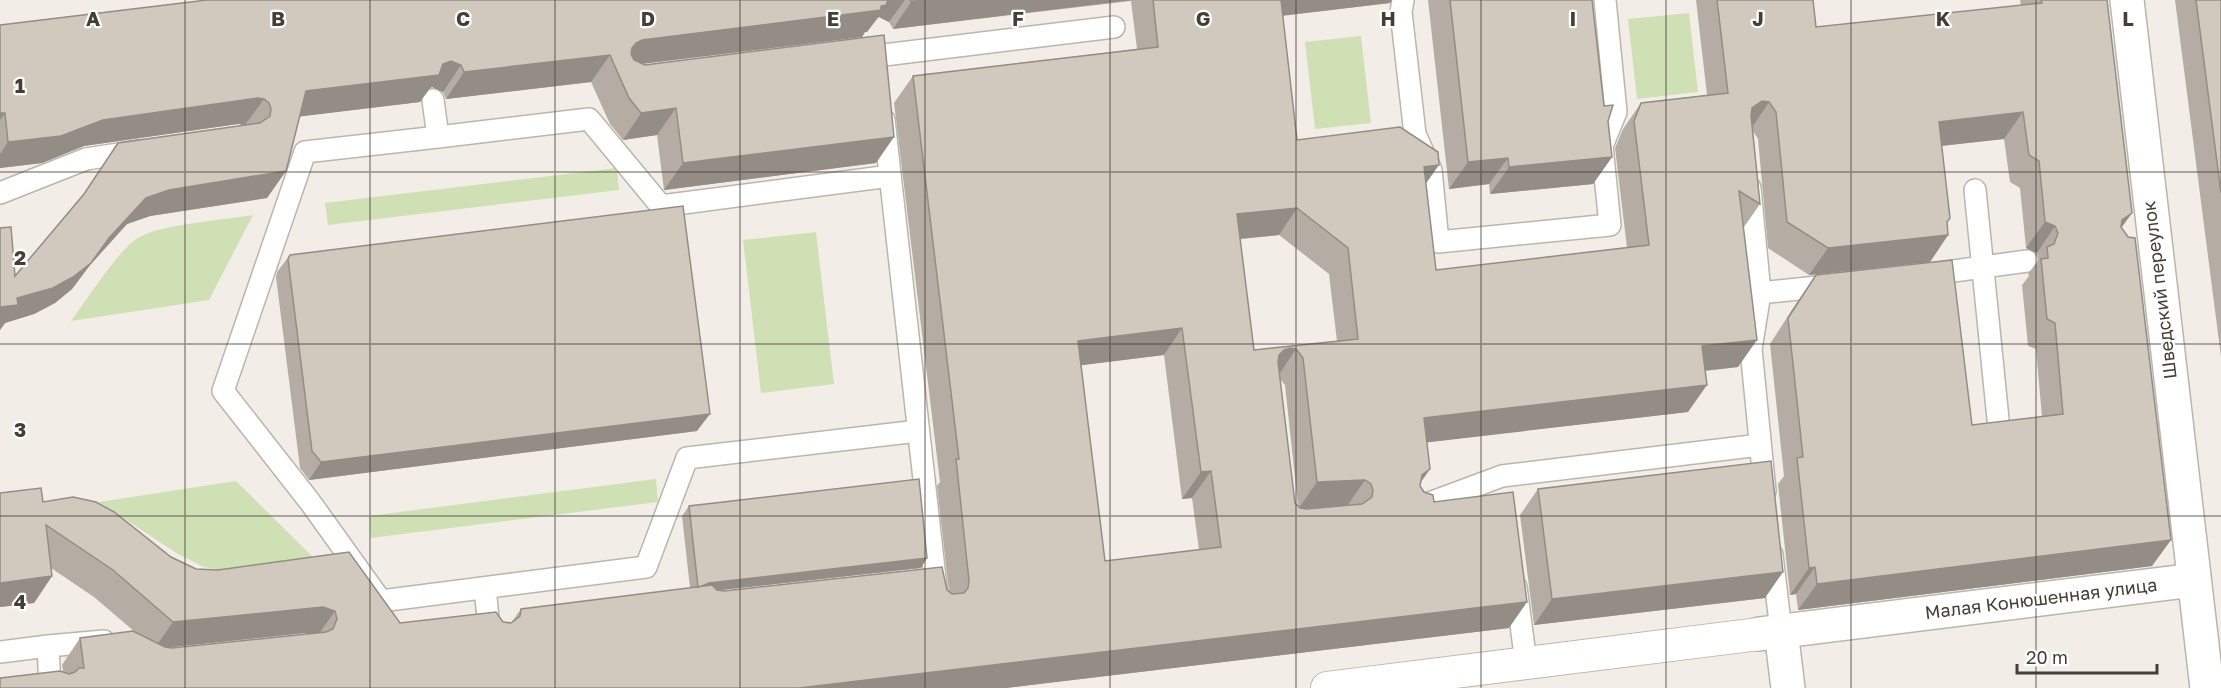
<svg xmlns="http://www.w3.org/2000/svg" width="2221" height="688" font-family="'Golos Text',sans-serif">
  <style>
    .green { fill: #cfe1b4 }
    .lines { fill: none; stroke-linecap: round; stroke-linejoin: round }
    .service-casing { stroke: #bcb5ab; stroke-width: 24 }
    .pedestrian-casing { stroke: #bcb5ab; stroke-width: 34 }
    .minor-casing { stroke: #bcb5ab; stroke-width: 36 }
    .service { stroke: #fff; stroke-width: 21 }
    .pedestrian { stroke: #fff; stroke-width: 32 }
    .minor { stroke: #fff; stroke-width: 33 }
    .wall { fill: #b5ada3; fill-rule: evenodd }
    .shaded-wall { fill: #938d85 }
    .building { fill: #d2c9be; stroke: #938d85; stroke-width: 1.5; fill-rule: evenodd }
    .grid { fill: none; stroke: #443e37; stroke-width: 1.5; stroke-opacity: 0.55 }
    .labels { text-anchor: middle; stroke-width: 4.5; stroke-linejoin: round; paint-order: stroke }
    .street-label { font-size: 18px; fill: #443e37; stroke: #fff }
    .grid-label { font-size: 20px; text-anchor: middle; font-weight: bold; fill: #443e37; stroke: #fff; stroke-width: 4.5; stroke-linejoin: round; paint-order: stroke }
  </style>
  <rect width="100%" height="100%" fill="#f2eee7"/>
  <path class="green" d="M 1689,13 L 1698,92 L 1637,99 L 1628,19 Z
    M 1361,36 L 1371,123 L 1315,129 L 1305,42 Z
    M 617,168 L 619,190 L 328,225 L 325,203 Z
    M 253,215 L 209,300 L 71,321 C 86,301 119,249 138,238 C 160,224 225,220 253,215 Z
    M 816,232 L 834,384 L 761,393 L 743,240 Z
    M 656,479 L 658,502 L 371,538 L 369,516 Z
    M 236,481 L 316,560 L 230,572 L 204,567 L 178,554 L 99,502 Z"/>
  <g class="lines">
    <defs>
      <path id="service" d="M 1403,0 L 1401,12 L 1415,134 L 1431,170 L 1438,242 L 1610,225 L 1602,146 L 1616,112 L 1605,0
        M 884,55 L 1114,27
        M 433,100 L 438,137 L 305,152 L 223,391 L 310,502 L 381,601 L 646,567 L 687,458 L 918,431
        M 884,120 L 937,596
        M 438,137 L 589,119 L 661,206 L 890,176
        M 1750,188 L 1760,293 L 1751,349 L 1765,491
        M 1975,190 L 1998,419
        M 0,193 L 86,159 L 138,151
        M 1924,275 L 2027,261
        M 1760,293 L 1836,285
        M 1413,509 L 1502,476 L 1760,445
        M 1772,555 L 1781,631
        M 1516,587 L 1526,663
        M 485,588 L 490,637
        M 48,646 L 104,641
        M 0,652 L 48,646 L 50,688"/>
      <path id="pedestrian" d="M 1327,688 L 1759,634"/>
      <path id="minor" d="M 2127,0 L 2207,688
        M 1781,631 L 1788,688
        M 1759,634 L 2194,580"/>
    </defs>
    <use href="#service" class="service-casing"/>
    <use href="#pedestrian" class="pedestrian-casing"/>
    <use href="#minor" class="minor-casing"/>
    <use href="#service" class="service"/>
    <use href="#pedestrian" class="pedestrian"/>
    <use href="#minor" class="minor"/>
  </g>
  <path class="wall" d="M 207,0 L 1392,0 L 1390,3 L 1282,16 L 1297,140 L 1426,185 L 1436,270 L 1627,248 L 1615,148 L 1623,129 L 1641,103 L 1707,95 L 1696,0 L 1813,0 L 1816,27 L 2021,5 L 2020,0 L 2107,0 L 2132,213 L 2121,228 L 2152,566 L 1798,610 L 1796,594 L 1790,595 L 1778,484 L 1784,476 L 1770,344 L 1797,302 L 1816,275 L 1972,425 L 2042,417 L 2036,349 L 2028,346 L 2022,285 L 2029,276 L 2028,274 L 2039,259 L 2037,253 L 2026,248 L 2020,188 L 2010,182 L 2004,139 L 1942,146 L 1948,235 L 1930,262 L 1809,275 L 1768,248 L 1758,139 L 1753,131 L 1760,204 L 1744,227 L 1738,367 L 1705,371 L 1688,412 L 1426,442 L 1430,469 L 1420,483 L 1420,486 L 1424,492 L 1434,502 L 1509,628 L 1006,688 L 0,688 L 63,671 L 62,665 L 80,638 L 135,632 L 94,597 L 51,568 L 52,576 L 34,603 L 0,607 L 0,493 L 43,502 L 171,557 L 196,569 L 400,623 L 503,622 L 511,623 L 521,609 L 690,588 L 682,516 L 689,506 L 921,568 L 721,590 L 947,590 L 949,592 L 937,486 L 940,482 L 894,103 L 913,76 L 1137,49 L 1131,1 L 893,29 L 889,22 L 879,17 L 867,32 L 865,32 L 862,37 L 643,64 L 876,163 L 664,190 L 657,135 L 623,140 L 610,124 L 591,82 L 446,99 L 443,92 L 432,87 L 430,88 L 420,102 L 300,116 L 286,171 L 267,198 L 150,216 L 127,224 L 90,265 L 72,289 L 55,303 L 34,314 L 5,323 L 0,330 L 0,228 L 15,276 L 244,125 L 238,124 L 84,146 L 42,163 L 0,168 L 0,25 ZM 1279,235 L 1329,274 L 1337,341 L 1254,350 L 1240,239 ZM 1164,355 L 1182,499 L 1192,498 L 1199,550 L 1105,561 L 1081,365 ZM 1280,379 L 1285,385 L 1298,506 L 1295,503 ZM 305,633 L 306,634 L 172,648 L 169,647 Z
    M 1428,0 L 1592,0 L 1604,106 L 1608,121 L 1612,157 L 1593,184 L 1490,194 L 1489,184 L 1449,189 Z
    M 2175,0 L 2221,0 L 2221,357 Z
    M 290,255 L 697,431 L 309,480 L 300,468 L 276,277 L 277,272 Z
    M 1538,489 L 1765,598 L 1534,625 L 1520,515 Z"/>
  <path class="shaded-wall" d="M 886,0 L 905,0 L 889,22 L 879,17 L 877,18 L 867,32 L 865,32 L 862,37 L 623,66 L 617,69 L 636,43 L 642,40 Z
    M 930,0 L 1132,0 L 893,29 L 911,2 Z
    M 1274,0 L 1392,0 L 1390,3 L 1261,18 Z
    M 610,55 L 591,82 L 446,99 L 464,72 Z
    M 451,61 L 461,65 L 443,92 L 432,87 L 430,88 L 420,102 L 288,118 L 306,91 L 443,64 Z
    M 257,98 L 264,99 L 245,125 L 238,124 L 84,146 L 42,163 L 0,168 L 0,154 L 8,142 L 103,120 Z
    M 1762,101 L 1769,102 L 1751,129 L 1743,127 L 1752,108 Z
    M 676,108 L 657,135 L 623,140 L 641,113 Z
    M 2023,112 L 2004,139 L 1920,148 L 1939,122 Z
    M 0,113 L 5,113 L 0,120 Z
    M 894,137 L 876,163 L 664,190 L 683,163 Z
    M 1612,157 L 1593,184 L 1490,194 L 1509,167 Z
    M 1508,158 L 1489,184 L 1449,189 L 1468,162 Z
    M 1439,165 L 1420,192 L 1424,167 Z
    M 286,171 L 267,198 L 150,216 L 127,224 L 90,265 L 72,289 L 55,303 L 34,314 L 5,323 L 0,330 L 0,307 L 17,298 L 109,238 L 146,198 L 169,190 Z
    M 1297,208 L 1279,235 L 1218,241 L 1237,214 Z
    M 2132,213 L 2113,239 L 2122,220 Z
    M 2045,222 L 2055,226 L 2037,253 L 2026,248 Z
    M 1948,235 L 1930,262 L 1809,275 L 1828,248 Z
    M 1182,328 L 1164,355 L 1059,368 L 1078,341 Z
    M 1757,340 L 1738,367 L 1683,373 L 1702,346 Z
    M 1290,348 L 1296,349 L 1278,376 L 1271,374 L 1279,355 L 1284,350 Z
    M 1707,385 L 1688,412 L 1405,445 L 1424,418 Z
    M 710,414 L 697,431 L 309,480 L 321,462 Z
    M 1430,469 L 1411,496 L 1422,475 Z
    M 1211,471 L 1192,498 L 1182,499 L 1201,472 Z
    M 1365,480 L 1347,506 L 1298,509 L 1317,482 Z
    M 2171,540 L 2152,566 L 1798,610 L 1817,584 Z
    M 927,558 L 921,568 L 703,592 L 703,586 L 709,583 Z
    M 1815,567 L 1796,594 L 1790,595 L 1809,568 Z
    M 1783,572 L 1765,598 L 1534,625 L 1552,599 Z
    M 52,576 L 34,603 L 0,607 L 0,583 Z
    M 1527,602 L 1509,628 L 1006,688 L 799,688 Z
    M 323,607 L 335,611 L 316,638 L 305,633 L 154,649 L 173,622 Z"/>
  <path class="building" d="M 207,0 L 888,0 L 886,5 L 881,6 L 881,10 L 642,40 L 636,43 L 632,48 L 631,54 L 634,60 L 645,65 L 884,35 L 894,137 L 683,163 L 676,108 L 641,113 L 629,98 L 610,55 L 464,72 L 461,65 L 451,61 L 443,64 L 439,75 L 306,91 L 286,171 L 169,190 L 146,198 L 109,238 L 91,263 L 73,277 L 53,288 L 17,298 L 18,305 L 0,307 L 0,228 L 11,227 L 15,276 L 84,194 L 118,143 L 260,123 L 270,116 L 271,109 L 269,103 L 264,99 L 257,98 L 103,120 L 61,136 L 8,142 L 5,113 L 0,113 L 0,25 Z
    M 910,0 L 930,0 L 911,2 Z
    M 1153,0 L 1281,0 L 1297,140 L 1400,127 L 1438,152 L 1439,165 L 1424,167 L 1436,270 L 1649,245 L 1634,121 L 1641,103 L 1728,93 L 1717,0 L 1813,0 L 1816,27 L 2042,3 L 2041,0 L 2107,0 L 2132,213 L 2122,220 L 2121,227 L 2128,237 L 2135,238 L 2171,540 L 1817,584 L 1815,567 L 1809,568 L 1797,458 L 1803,457 L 1788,318 L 1816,275 L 1952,260 L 1972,425 L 2063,414 L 2055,323 L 2047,319 L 2041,259 L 2048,258 L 2047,247 L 2054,244 L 2058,233 L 2055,226 L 2045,222 L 2039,161 L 2029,155 L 2023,112 L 1939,122 L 1950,218 L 1947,222 L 1948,235 L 1828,248 L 1787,222 L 1776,112 L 1769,102 L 1762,101 L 1752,108 L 1751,115 L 1760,204 L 1739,191 L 1757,340 L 1702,346 L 1707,385 L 1424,418 L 1430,469 L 1422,475 L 1420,486 L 1424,492 L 1433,495 L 1434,502 L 1513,492 L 1527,602 L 799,688 L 0,688 L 0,678 L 60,671 L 69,674 L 75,672 L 79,668 L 84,668 L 80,638 L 133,631 L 165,647 L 172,648 L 326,632 L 333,629 L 337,619 L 335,611 L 323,607 L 173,622 L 113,570 L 46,525 L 52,576 L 0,583 L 0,493 L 41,488 L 43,502 L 73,497 L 96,502 L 114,512 L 171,557 L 196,569 L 218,570 L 349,552 L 400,623 L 496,612 L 503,622 L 511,623 L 520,616 L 521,609 L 712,585 L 717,590 L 724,591 L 942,567 L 947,590 L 952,594 L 964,593 L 968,588 L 969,581 L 956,459 L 959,459 L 913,76 L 1158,47 ZM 1297,208 L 1348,248 L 1358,339 L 1254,350 L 1237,214 ZM 1182,328 L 1201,472 L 1211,471 L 1221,547 L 1105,561 L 1078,341 ZM 1290,348 L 1296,349 L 1303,358 L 1317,482 L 1365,480 L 1371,484 L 1373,490 L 1372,497 L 1362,504 L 1307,509 L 1300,508 L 1295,503 L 1278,362 L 1279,355 L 1284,350 Z
    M 1450,0 L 1592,0 L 1604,106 L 1613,105 L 1608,121 L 1612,157 L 1509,167 L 1508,158 L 1468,162 Z
    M 2196,0 L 2221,0 L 2221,193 Z
    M 683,206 L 710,414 L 321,462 L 312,451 L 288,259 L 290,255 Z
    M 1771,461 L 1783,572 L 1552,599 L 1538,489 Z
    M 919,479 L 927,558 L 709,583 L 702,586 L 698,587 L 689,506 Z"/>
  <path class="grid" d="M 185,0 L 185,688M 370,0 L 370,688M 555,0 L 555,688M 740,0 L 740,688M 925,0 L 925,688M 1110,0 L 1110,688M 1296,0 L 1296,688M 1481,0 L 1481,688M 1666,0 L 1666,688M 1851,0 L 1851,688M 2036,0 L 2036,688M 0,172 L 2221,172M 0,344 L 2221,344M 0,516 L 2221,516"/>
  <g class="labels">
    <g class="street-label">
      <text transform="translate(2160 290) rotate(-97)" y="6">Шведский переулок</text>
      <text transform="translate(2041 599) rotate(-7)" y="6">Малая Конюшенная улица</text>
    </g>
  </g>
  <g class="grid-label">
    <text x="93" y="26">A</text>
    <text x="278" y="26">B</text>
    <text x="463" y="26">C</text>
    <text x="648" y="26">D</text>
    <text x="833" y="26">E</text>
    <text x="1018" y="26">F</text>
    <text x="1203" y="26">G</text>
    <text x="1388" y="26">H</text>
    <text x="1573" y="26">I</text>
    <text x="1758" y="26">J</text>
    <text x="1943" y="26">K</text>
    <text x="2128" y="26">L</text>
    <text x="20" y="93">1</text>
    <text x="20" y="265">2</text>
    <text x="20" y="437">3</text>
    <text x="20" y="609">4</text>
  </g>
  <path d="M2017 664v9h140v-9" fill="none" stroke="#443e37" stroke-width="3"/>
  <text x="2026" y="664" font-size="18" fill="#443e37" stroke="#ffffff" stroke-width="4.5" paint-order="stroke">20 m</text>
</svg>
